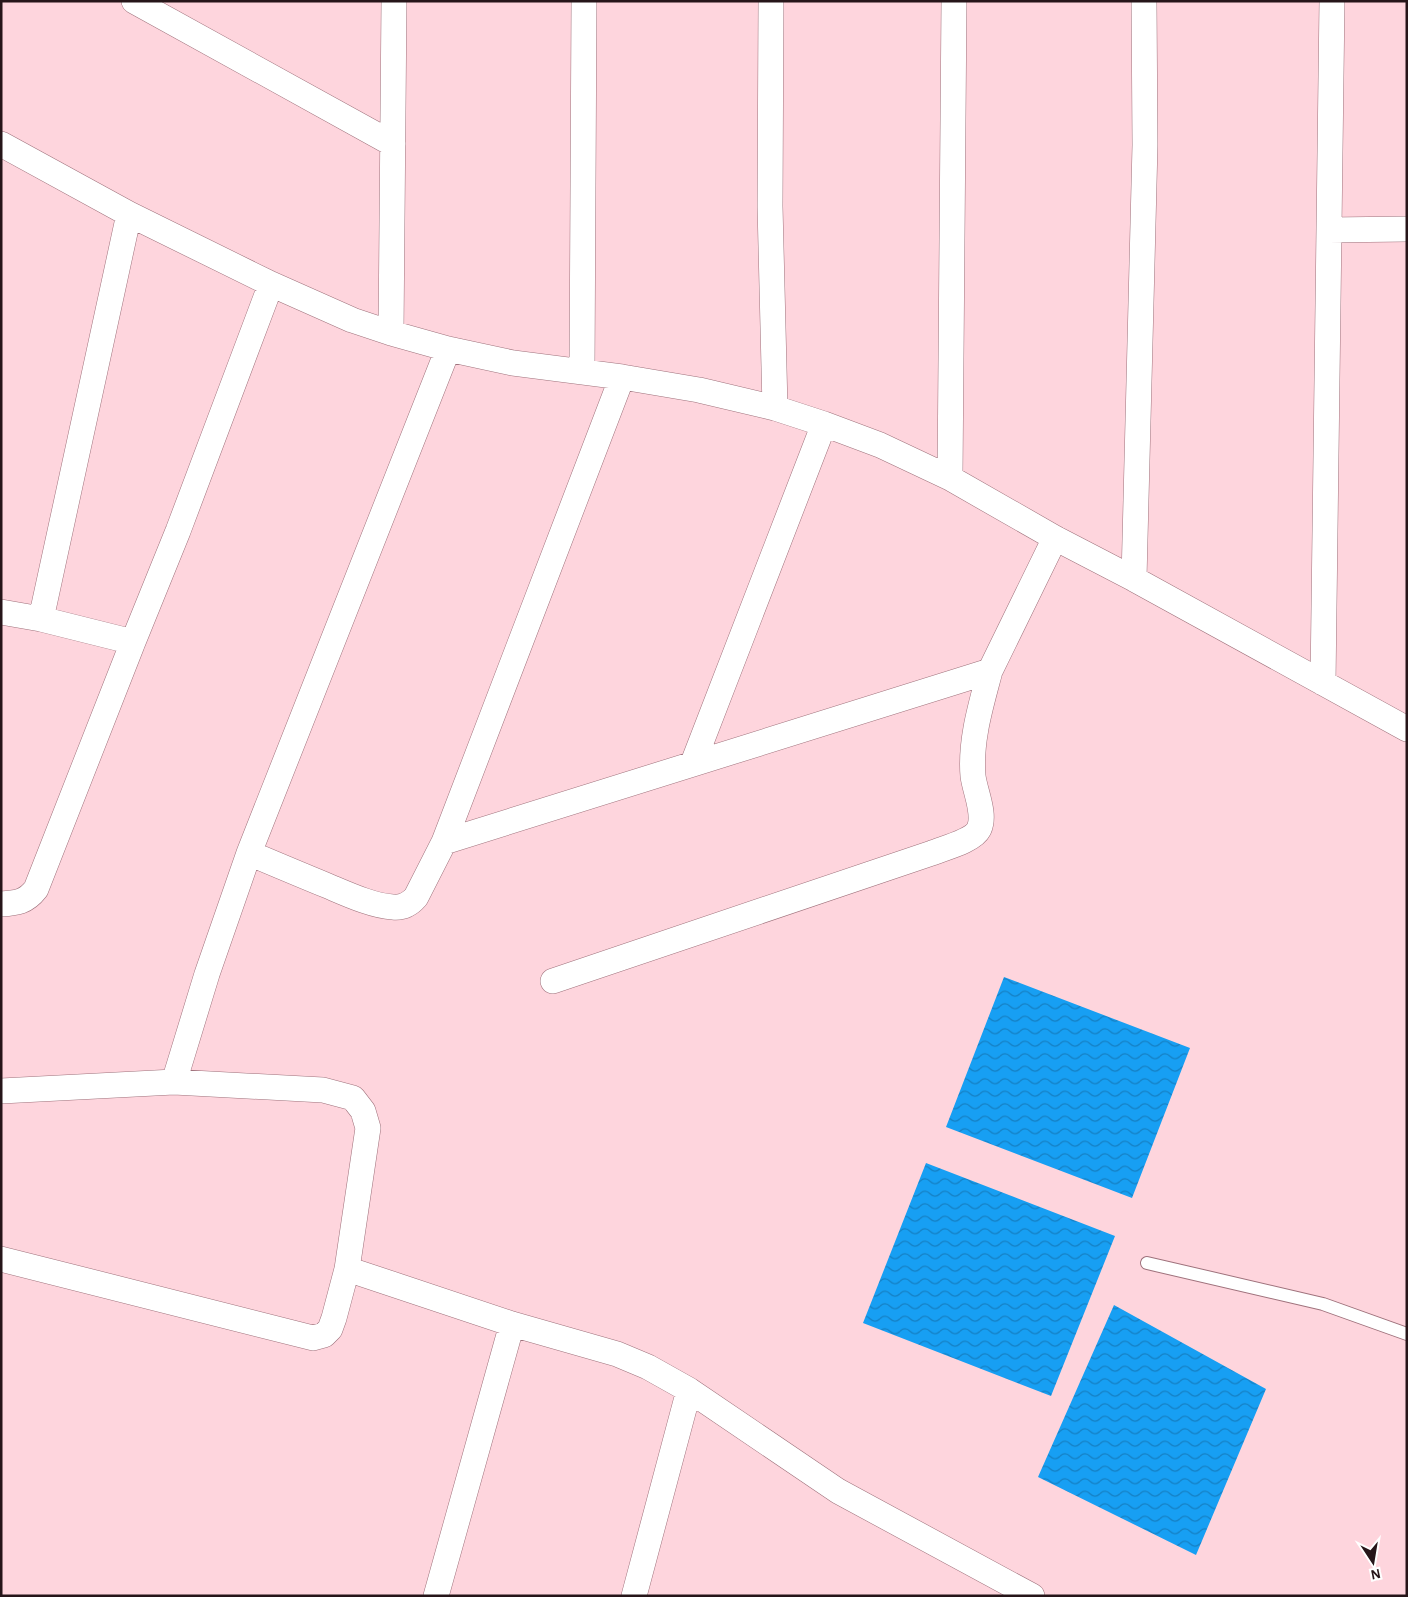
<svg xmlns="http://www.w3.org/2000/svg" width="1408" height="1597" font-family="'Alegreya Sans',sans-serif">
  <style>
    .water { fill: url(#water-waves) }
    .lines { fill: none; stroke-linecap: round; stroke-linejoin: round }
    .lane-casing { stroke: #9f727c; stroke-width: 14 }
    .street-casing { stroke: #9f727c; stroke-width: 26 }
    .lane { stroke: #fff; stroke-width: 12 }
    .street { stroke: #fff; stroke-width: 25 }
  </style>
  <defs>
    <pattern id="water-waves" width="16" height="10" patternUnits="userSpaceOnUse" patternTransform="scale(1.25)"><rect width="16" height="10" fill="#179ff3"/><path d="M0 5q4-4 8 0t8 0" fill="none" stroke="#1580c4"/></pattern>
  </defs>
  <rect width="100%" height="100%" fill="#fed5dd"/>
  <path class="water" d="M 1004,977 L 1190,1048 L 1132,1198 L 946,1127 Z
    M 926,1163 L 1115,1236 L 1051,1396 L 863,1323 Z
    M 1114,1305 L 1266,1389 L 1196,1555 L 1038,1477 Z"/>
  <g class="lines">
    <defs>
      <path id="lane" d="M 1147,1263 L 1323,1304 L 1407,1334"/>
      <path id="street" d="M 134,1 L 393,144
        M 771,1 L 770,206 L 775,408
        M 1,144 L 129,214 L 271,284 L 352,320 L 391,333 L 448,349 L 513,363 L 622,377 L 699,390 L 775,408 L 824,424 L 880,445 L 950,478 L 1055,538 L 1134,579 L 1407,729
        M 1329,230 L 1407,229
        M 391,333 L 394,1
        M 582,372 L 584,1
        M 950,478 L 954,1
        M 1134,579 L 1145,145 L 1144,1
        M 1,612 L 41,619 L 133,642
        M 41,619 L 129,214
        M 1323,683 L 1332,1
        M 693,763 L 824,424
        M 444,842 L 990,671 L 1055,538
        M 249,853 C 275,864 301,875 328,886 C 347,894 373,906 393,907 C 403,908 410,904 416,897 L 444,842 L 622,377
        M 1,904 C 17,903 26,902 36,889 L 133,642 L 178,531 L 271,284
        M 553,981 L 932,853 C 944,848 973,841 979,829 C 986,814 975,792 973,776 C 970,740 981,705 990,671
        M 174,1082 L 207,974 L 249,853 L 448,349
        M 1,1091 L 174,1082 L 323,1090 L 353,1098 L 363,1111 L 368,1128 L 347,1269 L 334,1318 L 330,1329 L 324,1335 L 313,1338 L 1,1259
        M 347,1269 L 512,1324 L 617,1354 L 648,1367 L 689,1390 L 838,1491 L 1032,1596
        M 436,1596 L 512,1324
        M 634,1596 L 689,1390"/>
    </defs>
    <use href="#lane" class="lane-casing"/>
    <use href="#street" class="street-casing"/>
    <use href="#lane" class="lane"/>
    <use href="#street" class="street"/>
  </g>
  <rect width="1408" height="1597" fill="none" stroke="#261519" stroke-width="5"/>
  <g transform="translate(1373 1562) rotate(168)" stroke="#ffffff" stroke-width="4" paint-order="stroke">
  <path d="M0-4L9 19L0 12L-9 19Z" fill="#261519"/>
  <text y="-8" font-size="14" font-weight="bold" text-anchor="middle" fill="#261519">N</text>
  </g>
</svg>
